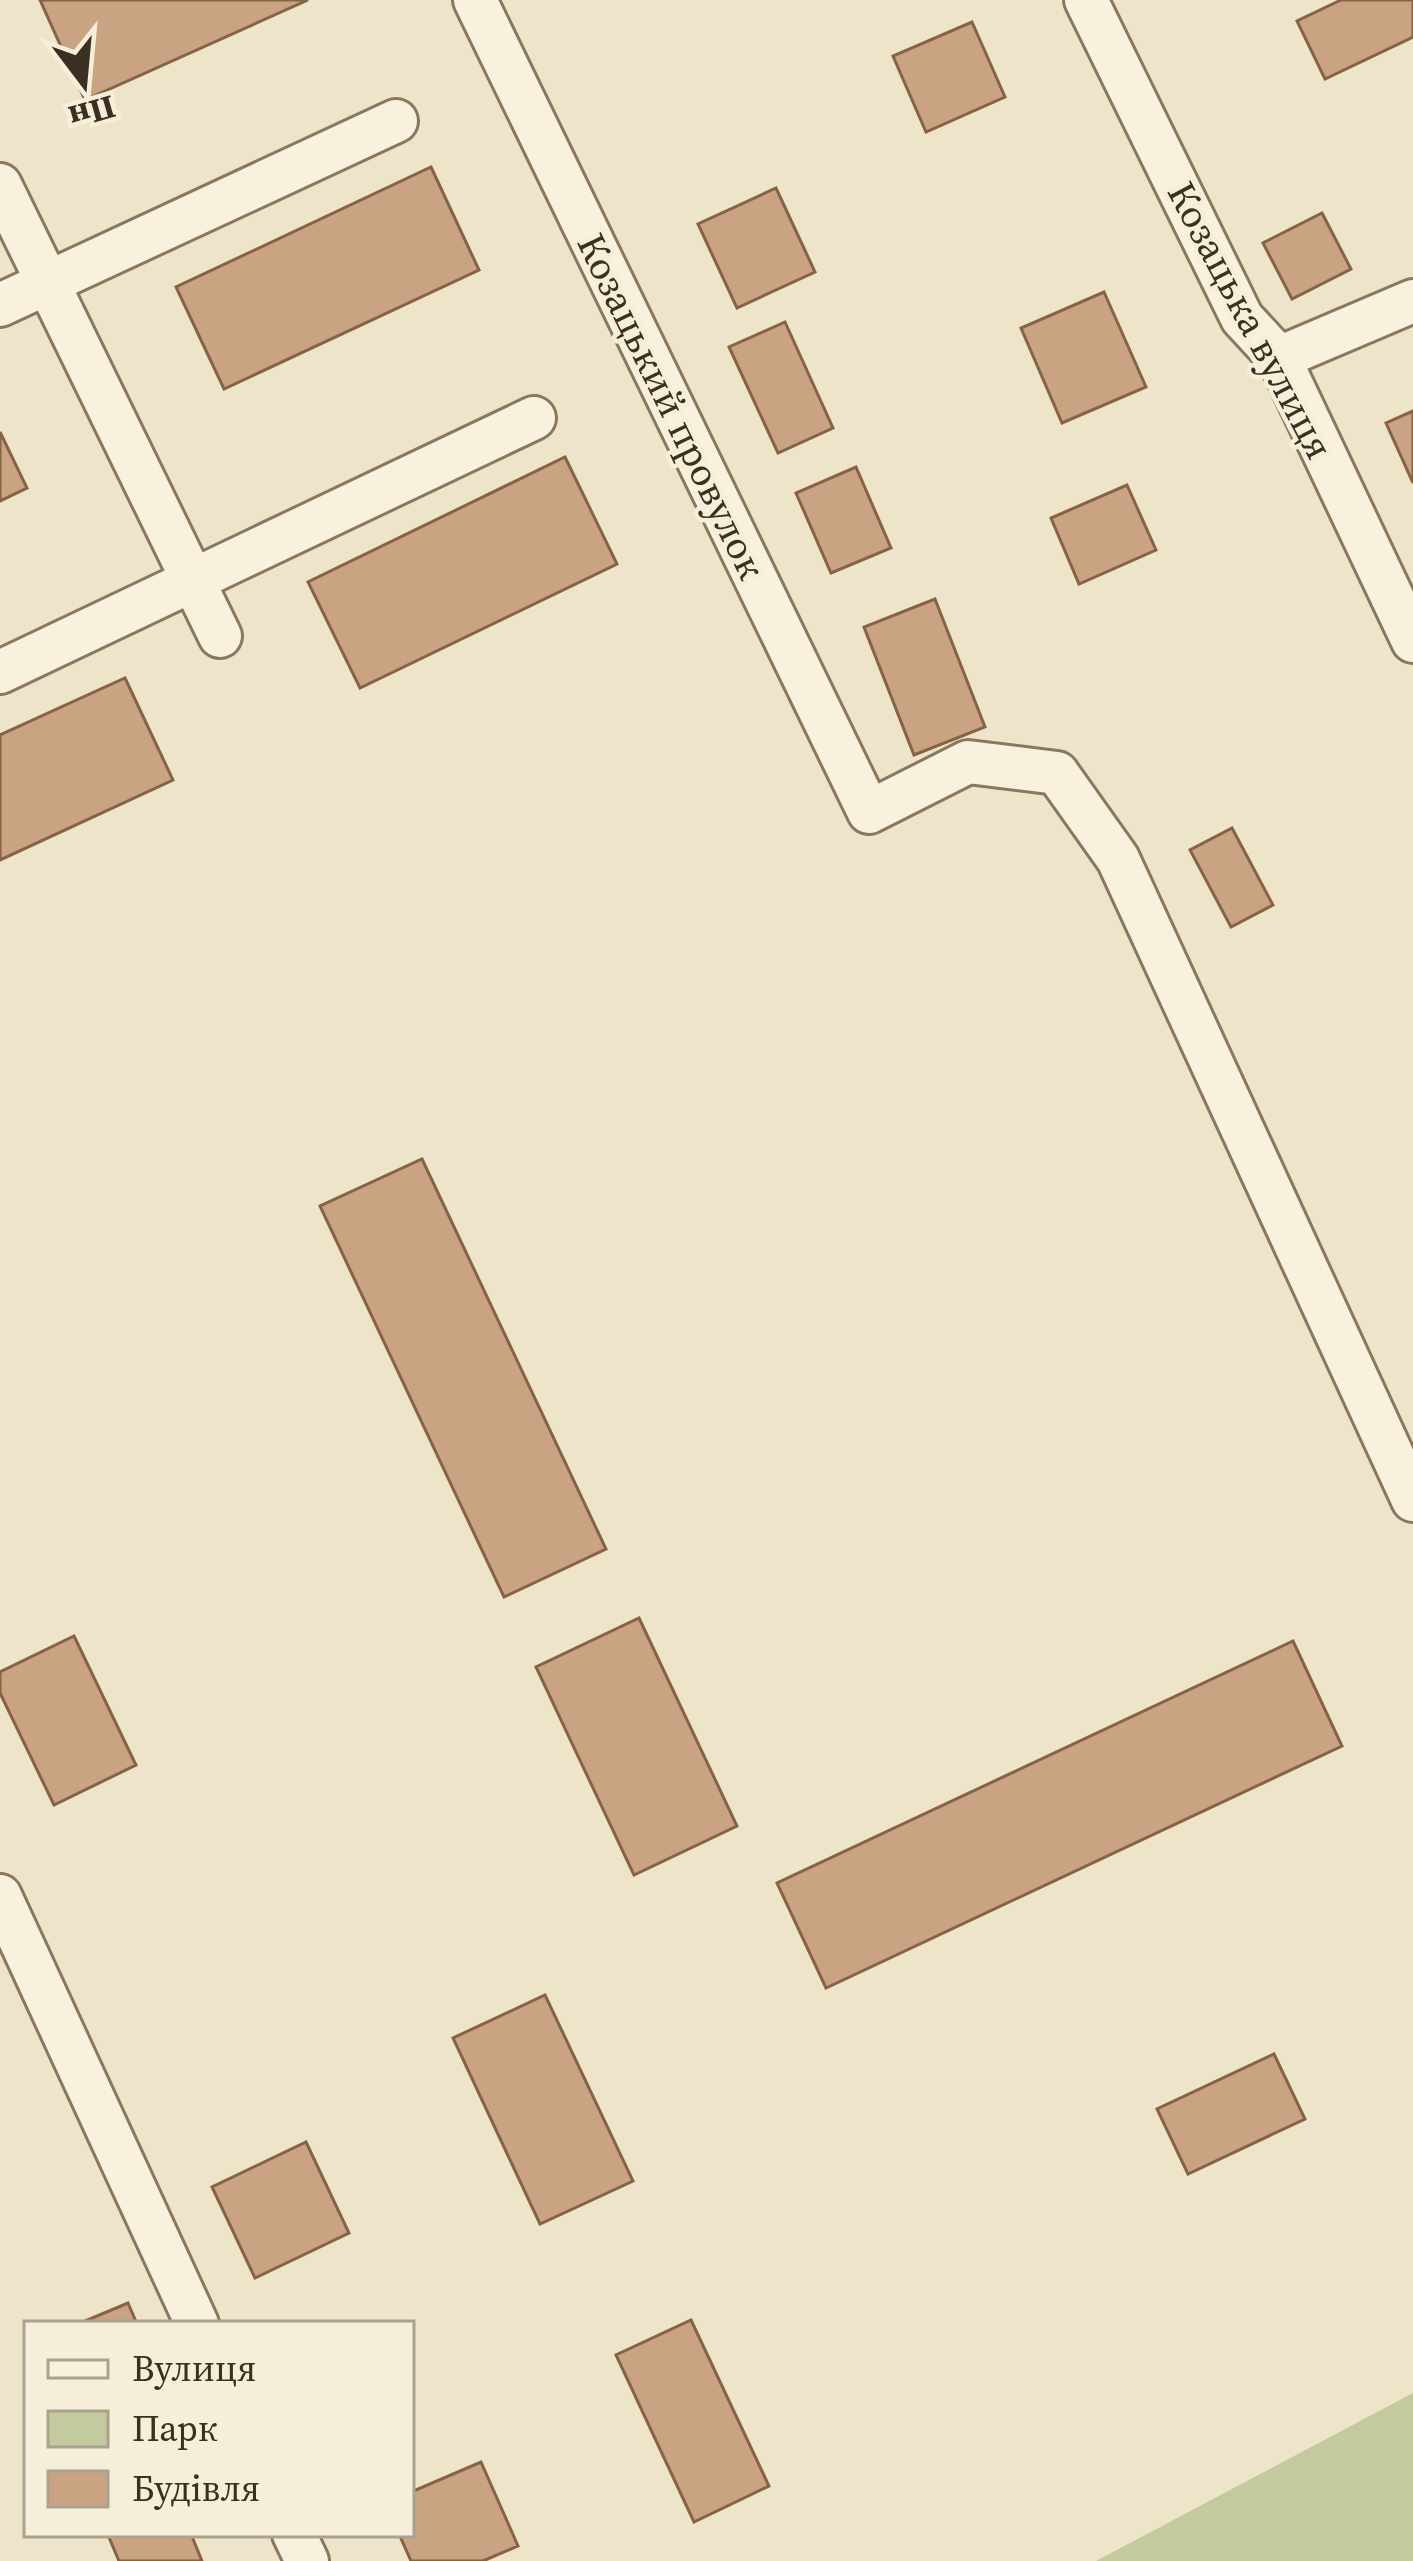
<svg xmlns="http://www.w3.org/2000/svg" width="1413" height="2561" font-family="'Source Serif 4',serif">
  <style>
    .green { fill: #c3cb9e }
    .building { fill: #c9a382; stroke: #876346; stroke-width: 3 }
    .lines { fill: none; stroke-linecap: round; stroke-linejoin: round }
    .minor-casing { stroke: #89775f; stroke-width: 48 }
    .minor { stroke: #f8f1dd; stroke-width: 42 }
    .labels { text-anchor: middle; stroke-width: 9; stroke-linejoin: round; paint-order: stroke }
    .street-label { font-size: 39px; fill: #3a2f21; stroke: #f5eed9 }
  </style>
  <rect width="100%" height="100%" fill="#ede4ca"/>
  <path class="green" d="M 1413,2393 L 1413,2561 L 1096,2561 Z"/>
  <path class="building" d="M 40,0 L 308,0 L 85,100 Z
    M 1341,0 L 1413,0 L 1413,37 L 1325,79 L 1297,21 Z
    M 972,22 L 1005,97 L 926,132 L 893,56 Z
    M 431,167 L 479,270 L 224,389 L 176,287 Z
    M 776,188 L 815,272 L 737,308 L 698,224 Z
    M 1322,213 L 1351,269 L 1292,299 L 1263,243 Z
    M 1104,292 L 1146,387 L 1062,423 L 1021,328 Z
    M 785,322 L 833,428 L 778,453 L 729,347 Z
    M 1413,411 L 1413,483 L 1386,423 Z
    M 0,432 L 27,488 L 0,501 Z
    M 565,457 L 617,564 L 360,688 L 308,582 Z
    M 856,467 L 891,548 L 831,573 L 796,493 Z
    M 1127,485 L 1156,550 L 1079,584 L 1051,518 Z
    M 935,599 L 985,727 L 914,755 L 864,627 Z
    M 125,678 L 173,780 L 0,860 L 0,735 Z
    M 1232,828 L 1273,905 L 1231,927 L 1190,850 Z
    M 422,1159 L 606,1549 L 504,1597 L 320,1206 Z
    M 639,1618 L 737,1826 L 634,1875 L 536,1667 Z
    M 74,1636 L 136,1765 L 54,1805 L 0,1693 L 0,1672 Z
    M 1293,1641 L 1342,1746 L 826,1988 L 777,1883 Z
    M 545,1995 L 633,2181 L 540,2224 L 453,2038 Z
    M 1274,2054 L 1305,2119 L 1188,2174 L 1157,2109 Z
    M 306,2142 L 349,2233 L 255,2278 L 212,2187 Z
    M 128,2303 L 137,2324 L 78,2324 Z
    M 691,2320 L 769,2486 L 694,2522 L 616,2355 Z
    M 481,2462 L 518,2546 L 483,2561 L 411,2561 L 399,2534 L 411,2534 L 411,2492 Z
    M 191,2534 L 202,2561 L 119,2561 L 108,2535 Z"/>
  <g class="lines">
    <defs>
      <path id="minor" d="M 475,0 L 869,812 L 968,762 L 1057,773 L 1118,859 L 1413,1500
        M 1086,0 L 1242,318 L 1279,358 L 1413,641
        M 0,185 L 220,636
        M 0,305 L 396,121
        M 1279,358 L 1413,301
        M 0,672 L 534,418
        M 0,1896 L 197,2324
        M 294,2534 L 307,2561"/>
    </defs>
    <use href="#minor" class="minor-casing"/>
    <use href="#minor" class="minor"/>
  </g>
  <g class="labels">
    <g class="street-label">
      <text transform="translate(1251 320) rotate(62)" y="14">Козацька вулиця</text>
      <text transform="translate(672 406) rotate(64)" y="14">Козацький провулок</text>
    </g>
  </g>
  <rect x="24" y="2321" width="390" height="216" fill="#f5eed9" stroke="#aaa28f" stroke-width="3"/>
  <rect x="48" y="2360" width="60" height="18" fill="#f8f1dd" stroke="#aaa28f" stroke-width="3"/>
  <text x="132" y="2381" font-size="36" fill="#3a2f21">Вулиця</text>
  <rect x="48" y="2411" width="60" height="36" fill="#c3cb9e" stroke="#aaa28f" stroke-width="3"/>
  <text x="132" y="2441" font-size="36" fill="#3a2f21">Парк</text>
  <rect x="48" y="2471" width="60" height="36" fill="#c9a382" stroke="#aaa28f" stroke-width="3"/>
  <text x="132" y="2501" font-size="36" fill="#3a2f21">Будівля</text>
  <g transform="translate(84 84) rotate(164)" stroke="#f5eed9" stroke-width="9" paint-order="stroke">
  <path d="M0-9L21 45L0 30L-21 45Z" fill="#3a2f21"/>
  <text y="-18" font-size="33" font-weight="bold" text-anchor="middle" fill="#3a2f21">Пн</text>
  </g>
</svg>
